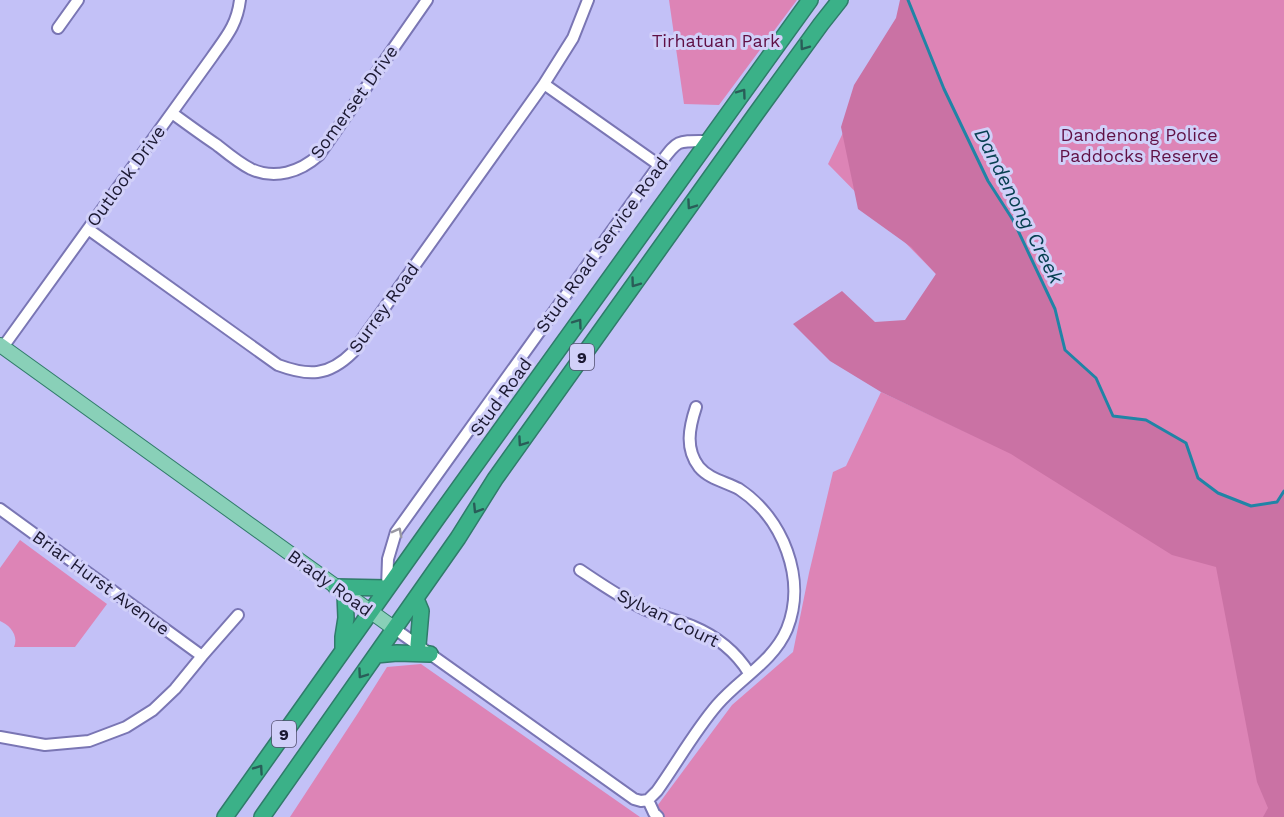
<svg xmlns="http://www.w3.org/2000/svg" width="1284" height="817" font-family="'Work Sans',sans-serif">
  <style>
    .green { fill: #dd84b6 }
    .forest { fill: #ca72a4 }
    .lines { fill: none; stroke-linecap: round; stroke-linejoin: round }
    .stream { stroke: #2084a6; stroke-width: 3 }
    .minor-casing { stroke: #7a76b4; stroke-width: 14 }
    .major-casing { stroke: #307b6a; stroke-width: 16 }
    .highway-casing { stroke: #307b6a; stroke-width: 18 }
    .minor { stroke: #fff; stroke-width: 10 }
    .major { stroke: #89d0b8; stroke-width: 14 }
    .highway { stroke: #3bb188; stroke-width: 15 }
    .oneway { stroke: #295d58 }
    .oneway2 { stroke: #9897a2 }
    .labels { text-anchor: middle; stroke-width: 6; stroke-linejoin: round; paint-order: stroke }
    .shield { fill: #d1d0f9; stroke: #524f6d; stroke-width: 1.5 }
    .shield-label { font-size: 16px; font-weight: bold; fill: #1b1831 }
    .park-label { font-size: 18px; fill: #601045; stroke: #d1d0f9 }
    .street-label { font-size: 18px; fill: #1b1831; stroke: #d1d0f9 }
    .water-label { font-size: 20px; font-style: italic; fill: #084052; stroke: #d1d0f9 }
  </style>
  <rect width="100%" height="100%" fill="#c3c1f7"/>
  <path class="green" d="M 669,0 L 797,0 L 719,105 L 684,104 Z
    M 908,0 L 1284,0 L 1284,817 L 649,817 L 732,705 L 793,652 L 809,573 L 833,472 L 846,466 L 881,392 L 992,444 L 887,381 L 936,274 L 828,164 L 890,35 L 913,12 Z
    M 20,540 L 107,604 L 75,647 L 14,647 C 19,636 10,625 0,621 L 0,568 Z
    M 421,664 L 640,817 L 290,817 L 358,713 L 387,667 Z"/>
  <path class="forest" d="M 900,0 L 908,0 L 944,89 L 988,181 L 1013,220 L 1055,309 L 1065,350 L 1096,378 L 1113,416 L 1146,420 L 1186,443 L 1198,478 L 1218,493 L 1251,506 L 1277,502 L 1284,491 L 1284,817 L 1263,817 L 1268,808 L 1257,782 L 1216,567 L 1172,555 L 1011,454 L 881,392 L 830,361 L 793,324 L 842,291 L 875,322 L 905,320 L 936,274 L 911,247 L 858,209 L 841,127 L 854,85 L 896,18 Z"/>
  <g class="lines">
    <path class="stream" d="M 908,0 L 944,89 L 988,181 L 1013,220 L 1055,309 L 1065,350 L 1096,378 L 1113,416 L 1146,420 L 1186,443 L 1198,478 L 1218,493 L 1251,506 L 1277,502 L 1284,491"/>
    <defs>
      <path id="minor" d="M 58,28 L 78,0
        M 544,84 L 659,165
        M 172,113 C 187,124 202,135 217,145 C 227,153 239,163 251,169 C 275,180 300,172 319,155 L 427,0
        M 88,229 L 278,365 C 308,376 328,377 353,352 L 544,84 L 573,38 L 588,0
        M 3,347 L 212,57 C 226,37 237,25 240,0
        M 0,509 L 202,656
        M 580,570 C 601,584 621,598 644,609 C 660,616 676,620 692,626 C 716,636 736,652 749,673
        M 387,588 L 388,559 L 396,532 L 659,165 C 679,139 675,141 709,141
        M 395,629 L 634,799 L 641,801 L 648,800
        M 0,737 L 45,745 L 89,741 L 126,727 L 153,710 L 175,689 L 202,656 L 238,615
        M 648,800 L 657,791 C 677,763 694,732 717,705 C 739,679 773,662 787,629 C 807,579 783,518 739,489 C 726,482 709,479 699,467 C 685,449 689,428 696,407
        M 648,800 L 654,813 L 658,817"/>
      <path id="major" d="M 0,345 L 395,629"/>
      <path id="highway" d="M 336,587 L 387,588
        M 416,599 L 421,611 L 418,645
        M 343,651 L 343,637 L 346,618 L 345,594
        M 376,655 L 397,653 L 430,654
        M 225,817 L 438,517 L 810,0
        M 262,817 L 458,538 L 495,479 L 755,115 L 821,24 L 840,0"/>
    </defs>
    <use href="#minor" class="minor-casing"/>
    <use href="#major" class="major-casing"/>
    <use href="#highway" class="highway-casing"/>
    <use href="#minor" class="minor"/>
    <use href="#major" class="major"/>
    <use href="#highway" class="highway"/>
  </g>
  <defs><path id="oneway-chevron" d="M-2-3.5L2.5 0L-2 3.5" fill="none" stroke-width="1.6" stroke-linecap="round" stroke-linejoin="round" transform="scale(1.5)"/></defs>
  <g class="oneway">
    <use href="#oneway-chevron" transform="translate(804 46) rotate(126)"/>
    <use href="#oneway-chevron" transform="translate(742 93) rotate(-54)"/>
    <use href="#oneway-chevron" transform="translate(691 205) rotate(125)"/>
    <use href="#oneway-chevron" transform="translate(635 283) rotate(126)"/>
    <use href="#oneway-chevron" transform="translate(578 323) rotate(-54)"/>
    <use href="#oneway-chevron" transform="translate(522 442) rotate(125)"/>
    <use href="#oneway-chevron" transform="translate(477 509) rotate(122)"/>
    <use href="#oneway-chevron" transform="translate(362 674) rotate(125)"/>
    <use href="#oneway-chevron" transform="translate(259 769) rotate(-55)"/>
  </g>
  <use class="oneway2" href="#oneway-chevron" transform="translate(398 532) rotate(-62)"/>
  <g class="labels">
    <g class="shield">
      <rect x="570" y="344" width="24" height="26" rx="4.5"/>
      <rect x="272" y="721" width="24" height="26" rx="4.5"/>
    </g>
    <g class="shield-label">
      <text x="582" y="363">9</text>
      <text x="284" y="740">9</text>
    </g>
    <g class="park-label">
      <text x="716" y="47">Tirhatuan Park</text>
      <text x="1139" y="141">Dandenong Police<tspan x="1139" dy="21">Paddocks Reserve</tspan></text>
    </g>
    <g class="street-label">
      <text transform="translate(354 102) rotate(-54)" y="6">Somerset Drive</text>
      <text transform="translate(126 176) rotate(-54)" y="6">Outlook Drive</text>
      <text transform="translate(602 245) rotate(-54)" y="6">Stud Road Service Road</text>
      <text transform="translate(384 308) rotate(-54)" y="6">Surrey Road</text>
      <text transform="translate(501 397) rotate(-54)" y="6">Stud Road</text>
      <text transform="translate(101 583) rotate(36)" y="6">Briar Hurst Avenue</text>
      <text transform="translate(330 583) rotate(36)" y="6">Brady Road</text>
      <text transform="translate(668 618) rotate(26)" y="6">Sylvan Court</text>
    </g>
    <g class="water-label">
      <text transform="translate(1019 206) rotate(63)" y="7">Dandenong Creek</text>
    </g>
  </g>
</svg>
